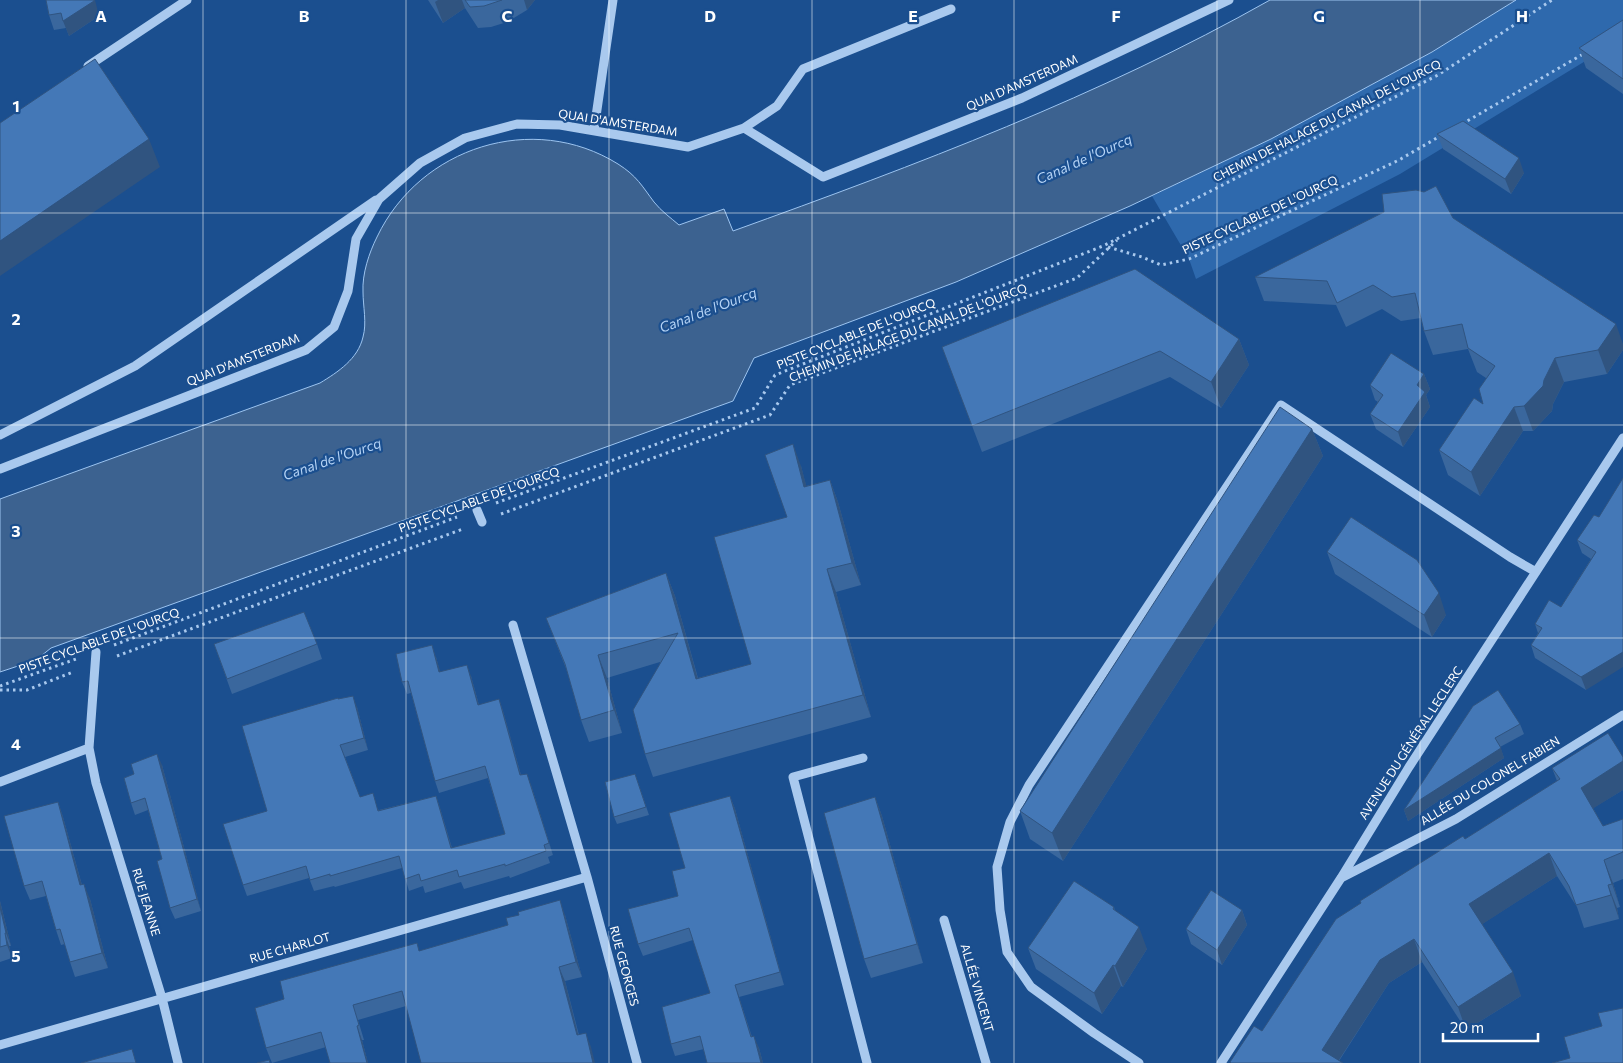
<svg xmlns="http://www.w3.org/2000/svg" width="1623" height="1063" font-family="Commissioner,sans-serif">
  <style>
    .green { fill: #2e69ad }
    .water { fill: #3c6290; stroke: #9cc4f0 }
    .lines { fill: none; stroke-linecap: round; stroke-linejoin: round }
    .path { stroke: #a9c9ee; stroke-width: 3; stroke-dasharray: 2.5 4; stroke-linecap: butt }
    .minor { stroke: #a9c9ee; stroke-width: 9 }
    .wall { fill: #3a679d }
    .shaded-wall { fill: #305480 }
    .building { fill: #4478b7; stroke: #305480 }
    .grid { fill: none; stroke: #fff; stroke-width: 1; stroke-opacity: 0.55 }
    .labels { text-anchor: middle; stroke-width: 4.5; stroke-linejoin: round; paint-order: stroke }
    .street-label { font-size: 12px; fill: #fff; stroke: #1b4f8f }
    .water-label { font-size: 14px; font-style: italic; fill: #b5d3f5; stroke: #1b4f8f }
    .grid-label { font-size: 16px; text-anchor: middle; font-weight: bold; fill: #fff; stroke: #1b4f8f; stroke-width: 4.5; stroke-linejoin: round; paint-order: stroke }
  </style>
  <rect width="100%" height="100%" fill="#1b4f8f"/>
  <path class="green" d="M 1516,0 L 1623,0 L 1623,38 L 1400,174 L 1196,279 L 1189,259 L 1152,196 L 1271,139 L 1432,52 Z"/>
  <path class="water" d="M 1270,0 L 1516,0 L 1432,52 L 1271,139 L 1130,206 L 956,282 L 754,358 L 733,401 L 51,648 L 36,660 L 0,672 L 0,499 L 320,383 C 338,372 358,359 363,337 C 367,323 363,306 363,292 C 362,274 369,253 377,237 C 420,147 533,111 618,164 C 637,176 642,186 654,202 C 661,211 671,218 679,225 L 724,209 L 733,231 C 916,165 1100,96 1270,0 Z"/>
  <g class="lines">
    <path class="path" d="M 1462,124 L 1585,53
      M 1108,247 L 1142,257 L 1161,265 L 1189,259 L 1399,160 L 1442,135
      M 496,503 L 755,408 L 775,375 L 1103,246 L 1438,75 L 1552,0
      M 501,514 L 770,415 L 790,385 L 1077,278 L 1117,240
      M 114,645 L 457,517
      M 117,656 L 463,529
      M 0,686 L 76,659
      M 0,690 L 27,690 L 73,672"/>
    <path class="minor" d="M 88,66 L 187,0
      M 744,128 L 823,177 L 1022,98 L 1229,0
      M 594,130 L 613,0
      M 0,435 L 135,366 L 376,200
      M 0,469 L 306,350 L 334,327 L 348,291 L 356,239 L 379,199 L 420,163 L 465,138 L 517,124 L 560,125 L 688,147 L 744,128 L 777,106 L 803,69 L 951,9
      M 477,510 L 482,522
      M 513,625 L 587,877 L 637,1063
      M 89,748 L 96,783 L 162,998 L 178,1063
      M 863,758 L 793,777 L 867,1063
      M 0,782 L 89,748 L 96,652
      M 1341,878 L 1456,819 L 1623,715
      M 944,920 L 986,1063
      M 0,1045 L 587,877
      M 1139,1063 L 1094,1033 L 1031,987 L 1007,952 L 1000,910 L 997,867 L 1010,822 L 1029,785 L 1281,405 L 1510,557 L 1536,572
      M 1221,1063 L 1341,878 L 1409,767 L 1623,438"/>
  </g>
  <path class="wall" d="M 46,0 L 99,16 L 69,36 L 66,28 L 54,30 L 49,15 Z
    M 428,0 L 535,0 L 527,10 L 507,22 L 491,27 L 478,28 L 465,8 L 443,23 Z
    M 1623,20 L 1623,94 L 1586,68 L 1579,48 Z
    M 1437,134 L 1524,173 L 1511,194 L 1443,149 Z
    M 1453,218 L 1623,344 L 1623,350 L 1607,374 L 1564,382 L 1553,404 L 1552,411 L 1533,431 L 1523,431 L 1480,496 L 1448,475 L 1439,450 L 1483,404 L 1486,378 L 1477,372 L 1468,349 L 1433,355 L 1424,331 L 1421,318 L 1401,321 L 1382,309 L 1346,327 L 1336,305 L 1264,301 L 1255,277 Z
    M 1239,339 L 1249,365 L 1221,408 L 1170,377 L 982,452 L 942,347 Z
    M 1424,374 L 1430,389 L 1426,395 L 1430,407 L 1403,447 L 1376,429 L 1370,414 L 1378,402 L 1375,400 L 1370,385 Z
    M 1312,429 L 1323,456 L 1063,861 L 1030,839 L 1020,811 Z
    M 801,466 L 806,486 L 830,480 L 838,502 L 861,585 L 836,592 L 871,717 L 653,777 L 645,754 L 660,662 L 607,678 L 622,733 L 589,742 L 581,720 L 567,671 L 546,618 L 666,573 L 675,596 L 698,678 L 751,664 L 787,517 Z
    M 1599,517 L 1586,690 L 1535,658 L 1531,645 L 1538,633 L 1535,624 L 1561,607 L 1591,559 L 1582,553 L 1577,540 Z
    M 1327,552 L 1446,615 L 1432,637 L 1335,574 Z
    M 214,644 L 317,644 L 322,659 L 232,694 Z
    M 436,657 L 440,672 L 471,676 L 479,705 L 499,699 L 503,711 L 521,775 L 531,785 L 553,855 L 548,857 L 550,863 L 510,878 L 509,876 L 464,889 L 461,882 L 425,893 L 423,886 L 409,891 L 402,868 L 335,887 L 334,886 L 314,891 L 309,878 L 247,896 L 243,885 L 267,811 L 338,699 L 357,707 L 368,750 L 345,757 L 360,797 L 379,810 L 436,796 L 440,808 L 452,848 L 505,834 L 488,778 L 439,793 L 435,781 L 411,693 L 407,694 L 402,682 Z
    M 1473,706 L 1520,724 L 1524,734 L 1500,747 L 1504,758 L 1408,821 L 1404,810 Z
    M 1623,757 L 1623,790 L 1593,808 L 1603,826 L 1623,819 L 1623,879 L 1613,883 L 1620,907 L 1617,908 L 1619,919 L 1584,928 L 1577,907 L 1557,876 L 1482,924 L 1521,996 L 1466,1030 L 1422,962 L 1389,983 L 1339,1061 L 1343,1063 L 1231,1063 L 1230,1062 L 1262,1031 L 1361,903 L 1360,901 L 1465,839 L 1557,781 L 1552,768 Z
    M 162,765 L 201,911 L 175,919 L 170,908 L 162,859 L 148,810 L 135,815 L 131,803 Z
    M 635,774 L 649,815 L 617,824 L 614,817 Z
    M 730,796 L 735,809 L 784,985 L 739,997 L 752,1037 L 759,1048 L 763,1063 L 707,1063 L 704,1049 L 675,1056 L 671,1044 L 710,993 L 693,940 L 643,956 L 638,944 L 678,896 L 685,868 Z
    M 875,797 L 882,816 L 923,963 L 871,978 L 864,959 Z
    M 58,802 L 63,817 L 82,885 L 90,899 L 108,968 L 75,977 L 70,962 L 65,944 L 61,945 L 56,930 L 46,896 L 30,900 L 24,886 Z
    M 0,901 L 11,946 L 9,946 L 12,958 L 0,962 Z
    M 1114,907 L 1115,911 L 1147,949 L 1123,987 L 1121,986 L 1102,1014 L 1036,969 L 1028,948 Z
    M 1242,910 L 1247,925 L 1222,965 L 1191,944 L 1186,929 Z
    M 565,915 L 582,977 L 565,981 L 579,1035 L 591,1047 L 406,1006 L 358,1020 L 364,1040 L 362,1040 L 368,1063 L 330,1063 L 326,1047 L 272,1063 L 266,1048 L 284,999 L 420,951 Z"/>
  <path class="shaded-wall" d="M 94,0 L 95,0 L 99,16 L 69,36 L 63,21 Z
    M 438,0 L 462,0 L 465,8 L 443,23 L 435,2 Z
    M 524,0 L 535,0 L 527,10 Z
    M 149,139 L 160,167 L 0,276 L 0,241 Z
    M 1519,158 L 1524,173 L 1511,194 L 1505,179 Z
    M 1616,324 L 1623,344 L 1623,350 L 1607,374 L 1598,350 Z
    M 1239,339 L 1249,365 L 1221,408 L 1211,382 Z
    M 1555,358 L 1564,382 L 1553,404 L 1552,411 L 1533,431 L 1524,406 L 1544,380 Z
    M 1424,374 L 1430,389 L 1426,395 L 1430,407 L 1403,447 L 1398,432 L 1417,385 Z
    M 1514,407 L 1523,431 L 1480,496 L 1471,472 Z
    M 1312,429 L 1323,456 L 1063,861 L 1052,833 Z
    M 793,444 L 801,466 L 813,510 L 804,487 Z
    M 830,480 L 838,502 L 861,585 L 852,563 Z
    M 827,569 L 836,592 L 871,717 L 863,695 Z
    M 666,573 L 675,596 L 704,701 L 696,679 Z
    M 1439,593 L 1446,615 L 1432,637 L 1424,615 Z
    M 432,645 L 436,657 L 444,684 L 439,672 Z
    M 1623,652 L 1623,667 L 1586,690 L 1581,677 Z
    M 598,655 L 607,678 L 622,733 L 614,710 Z
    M 467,665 L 471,676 L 482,717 L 478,705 Z
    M 353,696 L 357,707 L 368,750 L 364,738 Z
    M 499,699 L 503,711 L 524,787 L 520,775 Z
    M 1501,748 L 1504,758 L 1408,821 L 1404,810 Z
    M 157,754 L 162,765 L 201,911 L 197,899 Z
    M 1623,761 L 1623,790 L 1589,811 L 1581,788 Z
    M 527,774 L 531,785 L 553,855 L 549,843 Z
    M 436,796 L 440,808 L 455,860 L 451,848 Z
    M 730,796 L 735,809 L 784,985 L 780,972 Z
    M 875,797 L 882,816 L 923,963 L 917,944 Z
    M 58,802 L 63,817 L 86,900 L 80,885 Z
    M 1549,853 L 1557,876 L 1478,927 L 1469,904 Z
    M 1604,860 L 1613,883 L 1620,907 L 1612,884 Z
    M 84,884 L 90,899 L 108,968 L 102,953 Z
    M 1608,885 L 1617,908 L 1619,919 L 1611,895 Z
    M 560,900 L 565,915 L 582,977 L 576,962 Z
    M 0,901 L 11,946 L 6,933 L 0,907 Z
    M 1242,910 L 1247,925 L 1222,965 L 1217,950 Z
    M 1139,927 L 1147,949 L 1123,987 L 1115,966 Z
    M 5,933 L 9,946 L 12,958 L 7,945 Z
    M 1414,939 L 1422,962 L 1389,983 L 1337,1063 L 1322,1050 L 1380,960 Z
    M 1113,965 L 1121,986 L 1102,1014 L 1094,993 Z
    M 559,967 L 565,981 L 582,1050 L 577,1035 Z
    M 1513,972 L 1521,996 L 1466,1030 L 1458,1007 Z
    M 735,985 L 739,997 L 755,1049 L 751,1037 Z
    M 357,1026 L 362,1040 L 368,1063 L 367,1063 Z
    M 586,1033 L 591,1047 L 595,1063 L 593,1063 Z
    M 754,1036 L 759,1048 L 763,1063 L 761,1063 Z"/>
  <path class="building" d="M 46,0 L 94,0 L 94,1 L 63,21 L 61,13 L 49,15 Z
    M 465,0 L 502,0 L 484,6 L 470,7 Z
    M 1623,20 L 1623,79 L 1579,48 Z
    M 95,59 L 149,139 L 0,241 L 0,123 Z
    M 1463,121 L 1519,158 L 1505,179 L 1437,134 Z
    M 1436,186 L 1453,218 L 1616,324 L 1598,350 L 1555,358 L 1544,380 L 1543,386 L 1524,406 L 1514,407 L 1471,472 L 1439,450 L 1474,398 L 1483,404 L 1479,389 L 1495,366 L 1468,348 L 1462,324 L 1424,331 L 1415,293 L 1392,297 L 1373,285 L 1337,303 L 1327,281 L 1255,277 L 1384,212 L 1382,194 L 1416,190 L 1424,192 Z
    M 1135,269 L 1239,339 L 1211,382 L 1160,351 L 972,426 L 942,347 Z
    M 1391,353 L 1424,374 L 1417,385 L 1425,392 L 1398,432 L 1370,414 L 1383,395 L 1370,385 Z
    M 1280,407 L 1312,429 L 1052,833 L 1020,811 Z
    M 793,444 L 804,487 L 830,480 L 852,563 L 827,569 L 863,695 L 645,754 L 633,710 L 678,633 L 598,655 L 614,710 L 581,720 L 565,664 L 546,618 L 666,573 L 696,679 L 751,664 L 714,537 L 787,517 L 765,455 Z
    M 1623,478 L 1623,652 L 1581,677 L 1531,645 L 1542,628 L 1535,624 L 1549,600 L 1561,607 L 1596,552 L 1577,540 L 1594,515 L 1599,517 Z
    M 1351,517 L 1417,560 L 1439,593 L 1424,615 L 1327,552 Z
    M 304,612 L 317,644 L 227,679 L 214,644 Z
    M 432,645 L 439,672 L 467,665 L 478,705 L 499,699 L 520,775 L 527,774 L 549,843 L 544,845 L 546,851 L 505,866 L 505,864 L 459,877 L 457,870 L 421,881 L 419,874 L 405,879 L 399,856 L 330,876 L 330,874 L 310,880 L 306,866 L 243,885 L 223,824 L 267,811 L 242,726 L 338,698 L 338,699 L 353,696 L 364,738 L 340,745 L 360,797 L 373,793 L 378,811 L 436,796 L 451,848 L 505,834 L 485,766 L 435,781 L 408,681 L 402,682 L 396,654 Z
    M 1498,690 L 1520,724 L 1495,738 L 1501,748 L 1404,810 L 1473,706 Z
    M 1608,733 L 1623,757 L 1623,761 L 1581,788 L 1603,826 L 1623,819 L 1623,852 L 1604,860 L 1612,884 L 1608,885 L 1611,895 L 1576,905 L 1569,886 L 1549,853 L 1469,904 L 1513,972 L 1458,1007 L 1414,939 L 1380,960 L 1322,1050 L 1343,1063 L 1231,1063 L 1230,1062 L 1254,1026 L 1262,1031 L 1336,919 L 1361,903 L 1360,901 L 1463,836 L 1465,839 L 1560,779 L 1552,768 Z
    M 157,754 L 197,899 L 170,908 L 157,861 L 162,859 L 145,798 L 131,803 L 124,778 L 134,774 L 131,764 Z
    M 635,774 L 646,807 L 614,817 L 605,782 Z
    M 730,796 L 780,972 L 735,985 L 751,1037 L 754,1036 L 761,1063 L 707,1063 L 700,1036 L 671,1044 L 662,1007 L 710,993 L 689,928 L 638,944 L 628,909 L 678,896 L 672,871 L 685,868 L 669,813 Z
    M 875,797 L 917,944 L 864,959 L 824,813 Z
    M 58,802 L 80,885 L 84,884 L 102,953 L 70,962 L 60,929 L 56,930 L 42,881 L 24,886 L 4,816 Z
    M 1074,881 L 1114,907 L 1113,909 L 1139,927 L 1115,966 L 1113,965 L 1094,993 L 1028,948 Z
    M 1211,890 L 1242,910 L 1217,950 L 1186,929 Z
    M 560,900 L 576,962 L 559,967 L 577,1035 L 586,1033 L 593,1063 L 421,1063 L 402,991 L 353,1005 L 359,1025 L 357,1026 L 367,1063 L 330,1063 L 321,1032 L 266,1048 L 255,1008 L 284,999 L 280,981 L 417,943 L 419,951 L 508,925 L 506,918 L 519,915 L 518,912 Z
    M 0,907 L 6,933 L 5,933 L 7,945 L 0,947 Z
    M 1623,1008 L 1623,1063 L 1552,1063 L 1570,1058 L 1564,1037 L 1602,1026 L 1598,1013 Z
    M 132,1049 L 136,1063 L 81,1063 Z
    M 269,1060 L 270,1063 L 257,1063 Z"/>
  <path class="grid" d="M 203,0 L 203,1063M 406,0 L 406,1063M 609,0 L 609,1063M 812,0 L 812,1063M 1014,0 L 1014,1063M 1217,0 L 1217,1063M 1420,0 L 1420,1063M 0,213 L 1623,213M 0,425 L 1623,425M 0,638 L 1623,638M 0,850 L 1623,850"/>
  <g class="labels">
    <g class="street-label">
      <text transform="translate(1022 83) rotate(-24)" y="4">QUAI D'AMSTERDAM</text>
      <text transform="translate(1327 121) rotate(-27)" y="4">CHEMIN DE HALAGE DU CANAL DE L'OURCQ</text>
      <text transform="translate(618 123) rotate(9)" y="4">QUAI D'AMSTERDAM</text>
      <text transform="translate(1260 215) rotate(-25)" y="4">PISTE CYCLABLE DE L'OURCQ</text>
      <text transform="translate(908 333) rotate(-21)" y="4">CHEMIN DE HALAGE DU CANAL DE L'OURCQ</text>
      <text transform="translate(856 334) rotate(-22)" y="4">PISTE CYCLABLE DE L'OURCQ</text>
      <text transform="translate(243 360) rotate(-22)" y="4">QUAI D'AMSTERDAM</text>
      <text transform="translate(479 500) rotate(-20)" y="4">PISTE CYCLABLE DE L'OURCQ</text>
      <text transform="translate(99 641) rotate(-20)" y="4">PISTE CYCLABLE DE L'OURCQ</text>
      <text transform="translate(1411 743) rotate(-57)" y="4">AVENUE DU GÉNÉRAL LECLERC</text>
      <text transform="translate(1490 781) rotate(-31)" y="4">ALLÉE DU COLONEL FABIEN</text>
      <text transform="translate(146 902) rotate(73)" y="4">RUE JEANNE</text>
      <text transform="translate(290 948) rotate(-16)" y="4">RUE CHARLOT</text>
      <text transform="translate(624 966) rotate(75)" y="4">RUE GEORGES</text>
      <text transform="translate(977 988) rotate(74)" y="4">ALLÉE VINCENT</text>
    </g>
    <g class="water-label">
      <text transform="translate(1084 159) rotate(-24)" y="5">Canal de l'Ourcq</text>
      <text transform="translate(708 310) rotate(-21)" y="5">Canal de l'Ourcq</text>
      <text transform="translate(332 459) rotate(-19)" y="5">Canal de l'Ourcq</text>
    </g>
  </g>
  <g class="grid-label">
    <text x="101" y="22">A</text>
    <text x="304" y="22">B</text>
    <text x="507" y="22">C</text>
    <text x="710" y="22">D</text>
    <text x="913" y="22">E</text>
    <text x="1116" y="22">F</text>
    <text x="1319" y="22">G</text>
    <text x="1522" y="22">H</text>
    <text x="16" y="112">1</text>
    <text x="16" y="325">2</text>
    <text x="16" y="537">3</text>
    <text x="16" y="750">4</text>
    <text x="16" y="962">5</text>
  </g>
  <path d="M1443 1033v8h95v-8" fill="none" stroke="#ffffff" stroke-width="2.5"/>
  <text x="1450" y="1033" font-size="15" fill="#ffffff" stroke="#1b4f8f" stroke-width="4" paint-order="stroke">20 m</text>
</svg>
